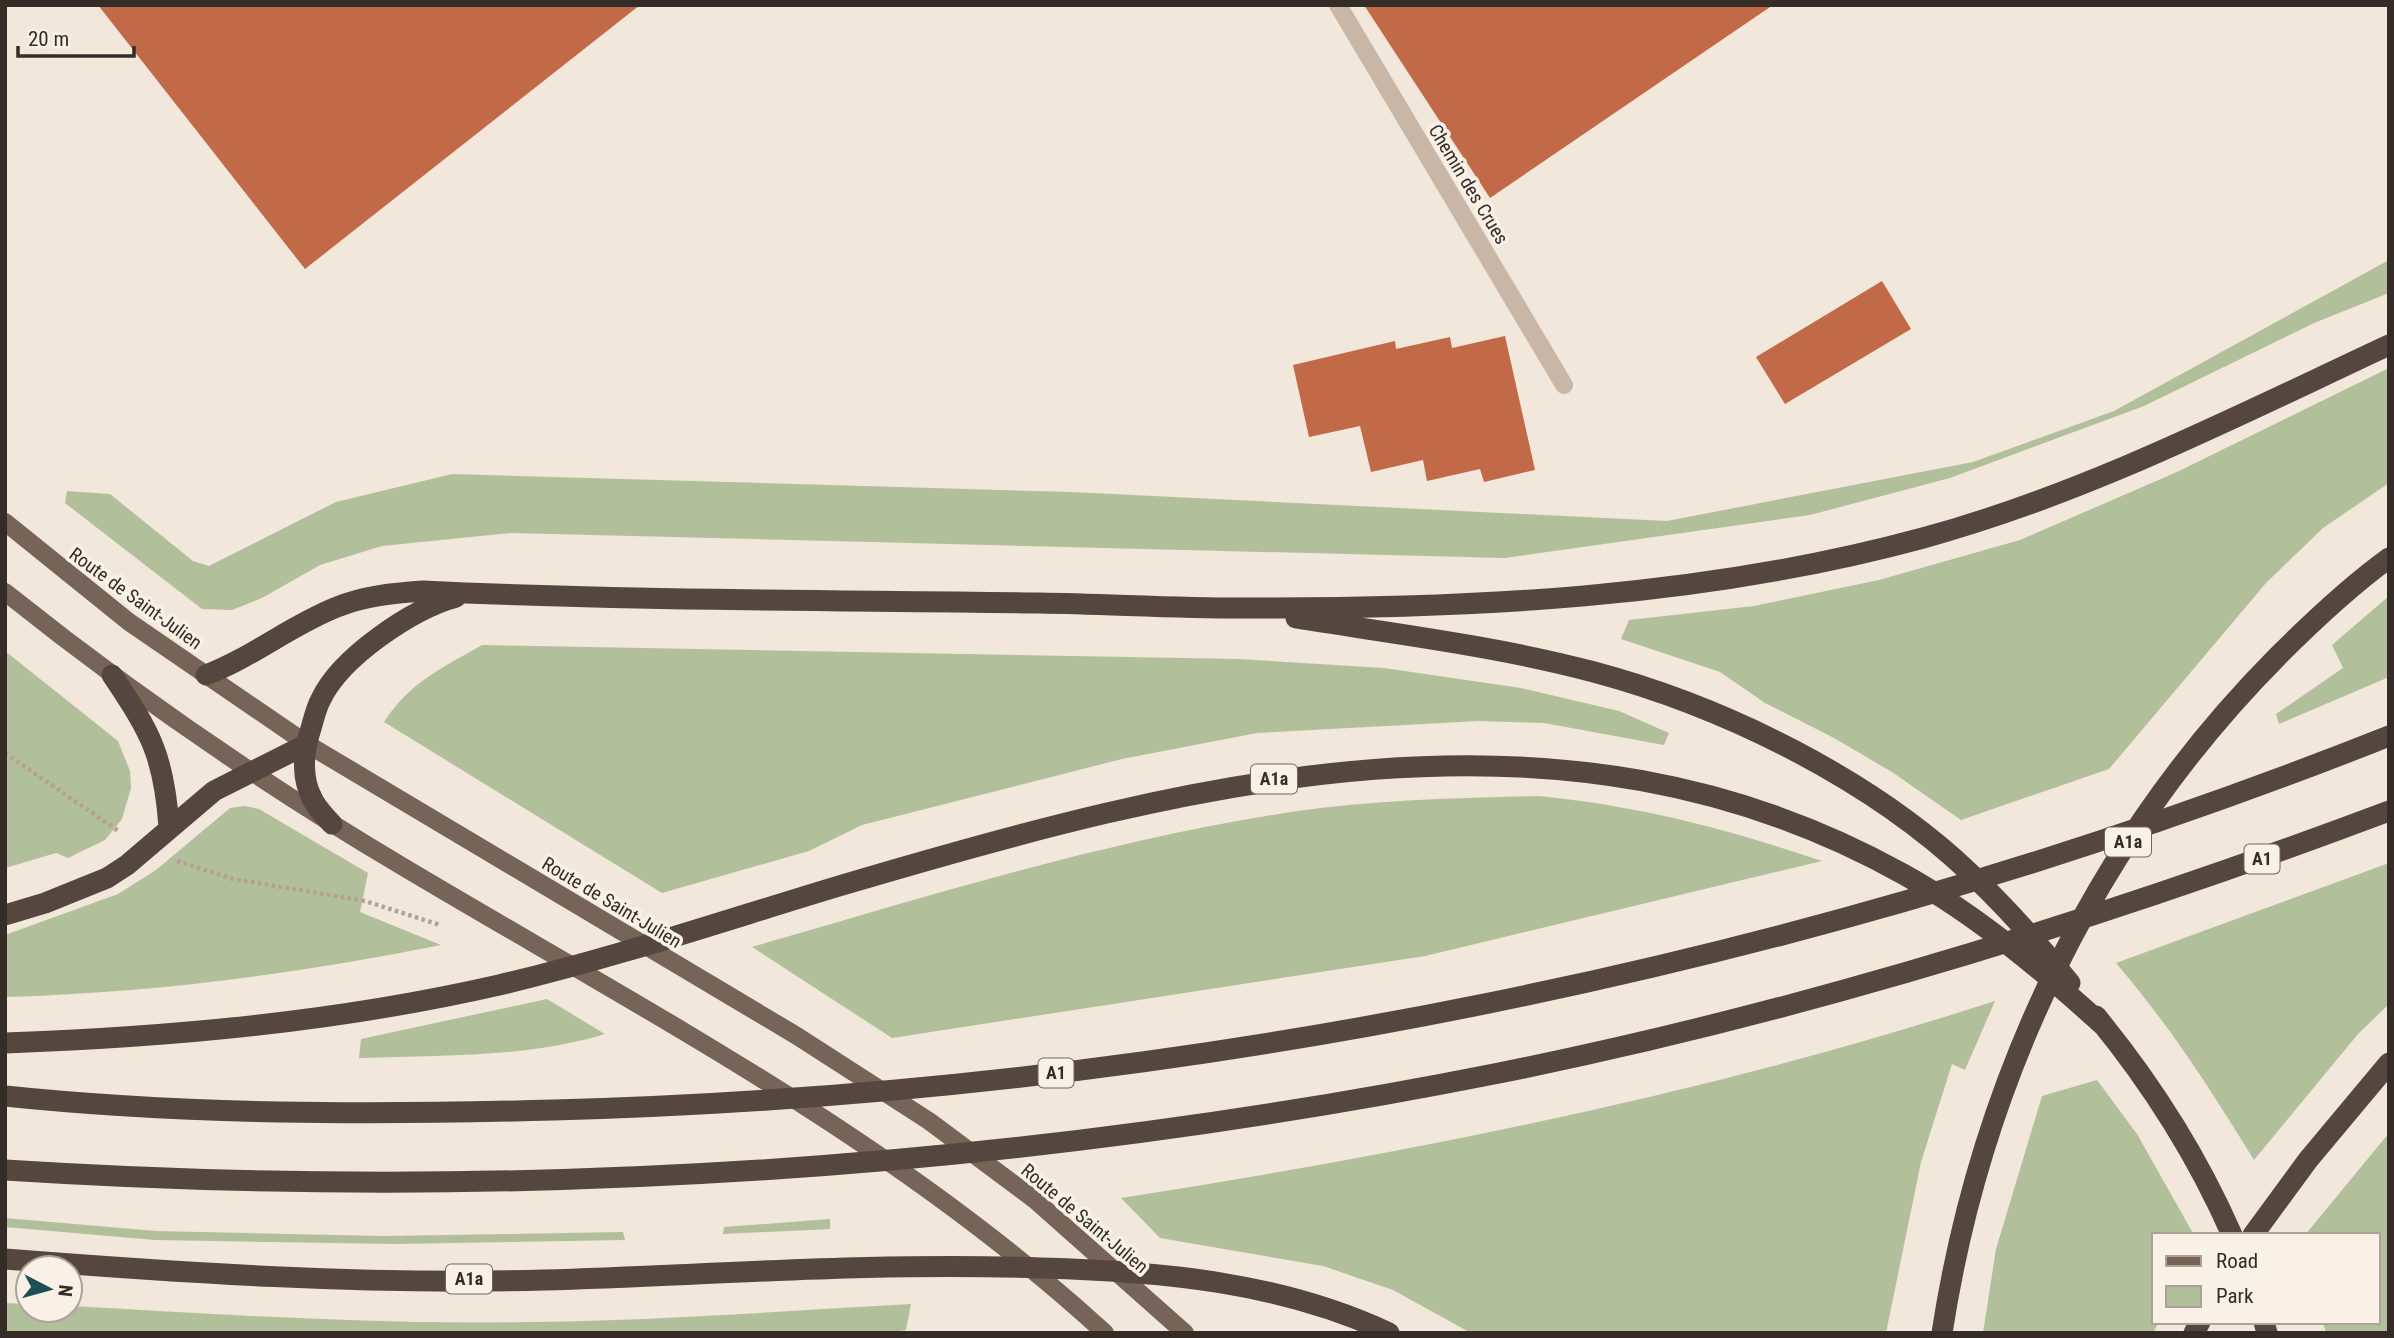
<svg xmlns="http://www.w3.org/2000/svg" width="2394" height="1338" font-family="'Roboto Condensed',sans-serif">
  <style>
    .green { fill: #b2bf9b }
    .building { fill: #c26947 }
    .lines { fill: none; stroke-linecap: round; stroke-linejoin: round }
    .path { stroke: #b4a191; stroke-width: 4.5; stroke-dasharray: 3.5 3.5; stroke-linecap: butt }
    .minor { stroke: #c8b7a7; stroke-width: 18 }
    .major { stroke: #766459; stroke-width: 18 }
    .highway { stroke: #55463f; stroke-width: 21 }
    .labels { text-anchor: middle; stroke-width: 7; stroke-linejoin: round; paint-order: stroke }
    .shield { fill: #f9f1e6; stroke: #706760; stroke-width: 2 }
    .shield-label { font-size: 18px; font-weight: bold; fill: #352c27 }
    .street-label { font-size: 19px; fill: #352c27; stroke: #f9f1e6 }
  </style>
  <rect width="100%" height="100%" fill="#f1e7da"/>
  <path class="green" d="M 2389,260 L 2389,293 L 2314,323 L 2144,406 L 1950,478 L 1810,515 L 1505,558 L 511,533 L 382,546 L 320,565 L 262,598 L 232,610 L 202,609 L 65,503 L 67,491 L 110,494 L 193,561 L 209,566 L 336,502 L 452,474 L 1071,492 L 1667,521 L 1973,462 L 2114,411 Z
    M 2389,368 L 2389,483 L 2323,528 L 2266,583 L 2109,769 L 1961,820 L 1892,772 L 1834,738 L 1765,703 L 1720,672 L 1621,639 L 1629,620 L 1754,606 L 1879,580 L 2020,540 L 2177,472 Z
    M 2389,596 L 2389,677 L 2279,724 L 2276,714 L 2343,668 L 2332,645 Z
    M 482,645 L 1238,659 L 1384,668 L 1521,688 L 1619,711 L 1669,733 L 1664,745 L 1544,723 L 1479,721 L 1257,733 L 1122,759 L 862,825 L 809,851 L 662,893 L 384,722 C 410,682 442,668 482,645 Z
    M 5,651 L 118,741 L 130,771 L 131,788 L 122,819 L 105,840 L 68,858 L 56,853 L 5,868 Z
    M 1539,796 C 1640,806 1727,829 1822,861 L 1425,956 L 892,1038 L 752,947 C 930,895 1108,840 1291,812 C 1373,800 1457,798 1539,796 Z
    M 245,806 L 259,809 L 368,873 L 360,912 L 441,945 C 297,974 152,993 5,997 L 5,935 L 118,894 L 156,870 L 230,808 Z
    M 2389,863 L 2389,1004 L 2358,1034 L 2254,1160 C 2211,1090 2170,1026 2116,963 Z
    M 547,999 L 605,1034 C 526,1058 441,1055 359,1058 L 361,1039 Z
    M 1995,1001 L 1965,1070 L 1952,1064 L 1921,1162 L 1886,1333 L 1471,1333 L 1393,1290 L 1323,1266 L 1160,1238 L 1121,1198 C 1416,1152 1711,1093 1995,1001 Z
    M 2097,1080 L 2137,1134 L 2194,1235 L 2154,1235 L 2154,1322 L 2159,1322 L 2153,1333 L 1983,1333 L 1996,1249 L 2042,1096 Z
    M 2389,1133 L 2389,1333 L 2326,1333 L 2323,1322 L 2378,1322 L 2378,1235 L 2305,1235 Z
    M 5,1218 L 156,1231 L 382,1236 L 623,1232 L 625,1240 L 396,1244 L 155,1240 L 5,1227 Z
    M 830,1219 L 830,1229 L 723,1234 L 724,1227 Z
    M 5,1303 L 28,1304 L 28,1310 L 70,1310 L 70,1306 C 222,1314 373,1325 525,1322 C 654,1321 782,1311 911,1304 L 906,1330 L 887,1333 L 10,1333 L 5,1331 Z"/>
  <path class="building" d="M 98,5 L 640,5 L 305,269 Z
    M 1364,5 L 1773,5 L 1490,198 Z
    M 1882,281 L 1911,329 L 1785,404 L 1756,357 Z
    M 1505,336 L 1535,470 L 1484,482 L 1480,469 L 1427,481 L 1423,460 L 1371,472 L 1360,426 L 1309,437 L 1293,365 L 1395,341 L 1396,349 L 1450,337 L 1452,348 Z"/>
  <g class="lines">
    <path class="path" d="M 5,753 L 120,832
      M 177,861 L 233,879 L 365,901 L 440,925"/>
    <path class="minor" d="M 1338,5 L 1564,385"/>
    <path class="major" d="M 5,522 L 129,622 L 307,744 L 797,1036 L 929,1121 L 1035,1200 L 1185,1333
      M 5,592 C 130,692 262,783 400,865 C 643,1010 895,1140 1105,1333"/>
    <path class="highway" d="M 1296,618 C 1395,634 1496,646 1594,672 C 1725,707 1871,779 1970,873 C 2006,907 2039,944 2070,983
      M 112,675 C 151,733 164,756 169,827
      M 206,675 C 253,657 291,625 337,607 C 364,596 394,593 423,591 C 628,601 834,600 1039,603 C 1107,604 1174,608 1241,608 C 1469,609 1702,598 1923,538 C 2085,494 2237,416 2389,345
      M 332,824 C 325,816 316,808 312,798 C 302,779 303,755 309,735 C 313,723 315,710 321,699 C 341,657 412,609 456,597
      M 5,915 L 45,903 L 107,878 L 127,865 L 214,791 L 307,744
      M 2096,1016 C 2151,1083 2197,1155 2232,1235
      M 5,1043 C 171,1037 337,1022 499,985 C 614,958 726,920 839,886 C 1190,782 1561,683 1903,874 C 1977,915 2043,971 2105,1027
      M 5,1096 C 187,1115 372,1115 554,1110 C 1180,1093 1807,967 2389,736
      M 5,1170 C 506,1202 1007,1171 1499,1073 C 1803,1012 2099,920 2389,811
      M 2253,1235 L 2308,1160 L 2389,1063
      M 5,1259 C 184,1273 365,1285 544,1280 C 710,1275 875,1262 1041,1268 C 1158,1271 1281,1282 1389,1333
      M 2264,1322 L 2267,1333
      M 1942,1333 C 1981,1079 2096,839 2278,656 C 2313,621 2349,587 2389,558
      M 2194,1333 L 2200,1322"/>
  </g>
  <g class="labels">
    <g class="shield">
      <rect x="1251" y="764.5" width="46" height="29" rx="5"/>
      <rect x="2105" y="827.5" width="46" height="29" rx="5"/>
      <rect x="2244.5" y="844.5" width="35" height="29" rx="5"/>
      <rect x="1038.5" y="1058.5" width="35" height="29" rx="5"/>
      <rect x="446" y="1264.5" width="46" height="29" rx="5"/>
    </g>
    <g class="shield-label">
      <text x="1274" y="785">A1a</text>
      <text x="2128" y="848">A1a</text>
      <text x="2262" y="865">A1</text>
      <text x="1056" y="1079">A1</text>
      <text x="469" y="1285">A1a</text>
    </g>
    <g class="street-label">
      <text transform="translate(1469 184) rotate(59)" y="7">Chemin des Crues</text>
      <text transform="translate(136 598) rotate(36)" y="7">Route de Saint-Julien</text>
      <text transform="translate(612 902) rotate(31)" y="7">Route de Saint-Julien</text>
      <text transform="translate(1085 1218) rotate(40)" y="7">Route de Saint-Julien</text>
    </g>
  </g>
  <rect width="2394" height="1338" fill="none" stroke="#352c27" stroke-width="14"/>
  <rect x="2152" y="1233" width="228" height="91" fill="#f9f1e6" stroke="#aba29a" stroke-width="2"/>
  <rect x="2166" y="1256" width="35" height="10" fill="#766459" stroke="#aba29a" stroke-width="2"/>
  <text x="2216" y="1268" font-size="21" fill="#352c27">Road</text>
  <rect x="2166" y="1286" width="35" height="21" fill="#b2bf9b" stroke="#aba29a" stroke-width="2"/>
  <text x="2216" y="1303" font-size="21" fill="#352c27">Park</text>
  <g transform="translate(49 1289) rotate(96)"><circle r="33" fill="#f9f1e6" stroke="#aba29a" stroke-width="2"/>
  <path d="M0-5L12 26L0 18L-12 26Z" fill="#1e4f55"/>
  <text y="-10" font-size="19" font-weight="bold" text-anchor="middle" fill="#352c27">N</text>
  </g>
  <path d="M18 46v10h116v-10" fill="none" stroke="#352c27" stroke-width="3.5"/>
  <text x="28" y="46" font-size="21" fill="#352c27" stroke="#f9f1e6" stroke-width="5" paint-order="stroke">20 m</text>
</svg>
